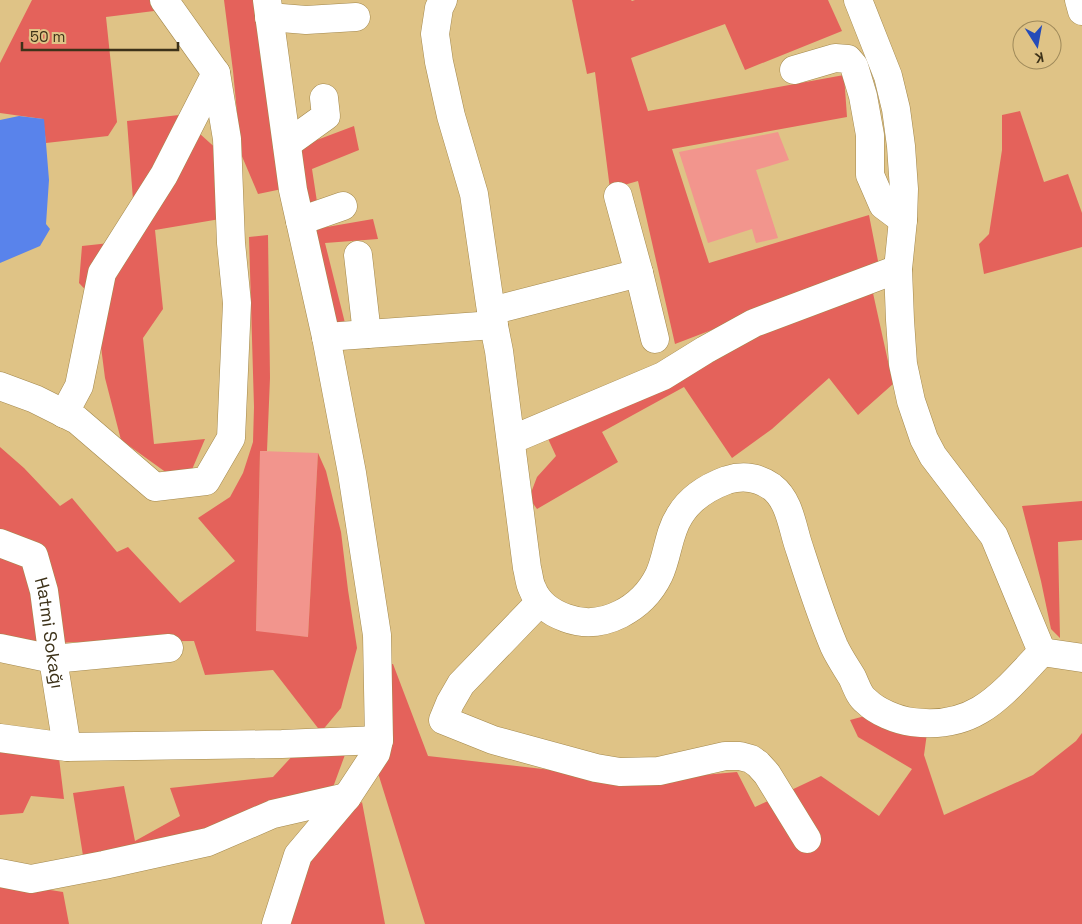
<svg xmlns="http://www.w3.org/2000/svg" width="1082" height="924" font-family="'Space Grotesk',sans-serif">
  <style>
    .green { fill: #f2958d }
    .forest { fill: #e4625b }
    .water { fill: #5983eb }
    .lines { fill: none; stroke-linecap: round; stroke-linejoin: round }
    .minor-casing { stroke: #a3884c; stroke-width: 29 }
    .minor { stroke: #fff; stroke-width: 28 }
    .labels { text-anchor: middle; stroke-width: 5; stroke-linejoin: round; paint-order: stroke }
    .street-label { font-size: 18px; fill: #3d3219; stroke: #dfc386 }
  </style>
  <rect width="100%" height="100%" fill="#dfc386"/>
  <path class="green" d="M 778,132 L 789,160 L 756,170 L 778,238 L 756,243 L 752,229 L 708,243 L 679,152 Z
    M 260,451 L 318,453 L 308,637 L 256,632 Z"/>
  <path class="forest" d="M 32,0 L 154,0 L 162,10 L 106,17 L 117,122 L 108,136 L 46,143 L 43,119 L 0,113 L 0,63 Z
    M 224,0 L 260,0 L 282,189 L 258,194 L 241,154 L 233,71 Z
    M 572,0 L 631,0 L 632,1 L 635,0 L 828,0 L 842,31 L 745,70 L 725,24 L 631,58 L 648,111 L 844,75 L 847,117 L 672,149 L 709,263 L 869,215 L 879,266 L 675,344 L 638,181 L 610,189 L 595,72 L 587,74 Z
    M 1020,111 L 1044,182 L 1068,174 L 1082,213 L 1082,247 L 984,274 L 979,244 L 989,234 L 1002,150 L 1002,115 Z
    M 179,115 L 220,152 L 220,219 L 155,230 L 163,309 L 143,338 L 154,444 L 205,439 L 185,486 L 121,440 L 105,378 L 95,300 L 79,283 L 82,246 L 119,242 L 135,226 L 127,121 Z
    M 354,126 L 359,150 L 312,169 L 321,228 L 373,219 L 378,239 L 325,243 L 346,327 L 328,331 L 293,149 Z
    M 268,235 L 270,378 L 267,451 L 260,451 L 256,631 L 308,637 L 318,453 L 326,471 L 341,532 L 348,590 L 357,648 L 341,708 L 321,732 L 273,670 L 205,675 L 194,641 L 73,642 L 37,645 L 0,642 L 0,447 L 24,468 L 60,506 L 72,498 L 117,552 L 128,547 L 180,603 L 235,561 L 198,518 L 230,497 L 243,473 L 253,442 L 254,407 L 249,237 Z
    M 871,284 L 893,384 L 858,415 L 829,378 L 772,429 L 732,458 L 684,387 L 602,432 L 618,462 L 537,509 L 529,498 L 537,477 L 556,456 L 544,430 Z
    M 1082,501 L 1082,540 L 1058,542 L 1060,638 L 1051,629 L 1041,581 L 1022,506 Z
    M 393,664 L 428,756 L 586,774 L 680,777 L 737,772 L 755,807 L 821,776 L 879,816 L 912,769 L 858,737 L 850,720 L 880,712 L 927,733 L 924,755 L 944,815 L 1033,775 L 1076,741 L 1082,733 L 1082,924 L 425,924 L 378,773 L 371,665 Z
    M 0,748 L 59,758 L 64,799 L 31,796 L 23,813 L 0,815 Z
    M 296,752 L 346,752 L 332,790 L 206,837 L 84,862 L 73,793 L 124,786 L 135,841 L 180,816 L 170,788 L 273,777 Z
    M 362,802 L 385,924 L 283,924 L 308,846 Z
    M 0,882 L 63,892 L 69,924 L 0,924 Z"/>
  <path class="water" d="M 19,116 L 44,119 L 49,180 L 46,224 L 50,229 L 40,246 L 0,263 L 0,120 Z"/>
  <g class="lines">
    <defs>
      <g id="minor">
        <path d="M 267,0 L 293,190 L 326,337 L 352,473 L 377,635 L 379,740 L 376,753 L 347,797 L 298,855 L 276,924"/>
        <path d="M 443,0 L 439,8 L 435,34 L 439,62 L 451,116 L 474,194 L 491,311 L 499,351 L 527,568 C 529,575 529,582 532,588 C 538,604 552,613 566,618 C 603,632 643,608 659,575 C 668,556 668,533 680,515 C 691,497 708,487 727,480 C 743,475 758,477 772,487 C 789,500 792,525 798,544 C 809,578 820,613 834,646 C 839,657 846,667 852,677 C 856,685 859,696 866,701 C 877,712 897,720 912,722 C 976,731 1002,694 1042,652 L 994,536 L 933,456 L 924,439 L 911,401 L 903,364 L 900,320 L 898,269 L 903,220 L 904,189 L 901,146 L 896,109 L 888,76 L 858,0"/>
        <path d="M 1079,0 L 1082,11"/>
        <path d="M 269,17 L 306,20 L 356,17"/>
        <path d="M 794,70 L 835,58 L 848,59 L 854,66 L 863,96 L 870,135 L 870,175 L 883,205 L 903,220"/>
        <path d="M 287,144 L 326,116 L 324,98"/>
        <path d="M 618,196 L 639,273 L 655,339"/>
        <path d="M 300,221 L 343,206"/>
        <path d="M 358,255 L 367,334"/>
        <path d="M 491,311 L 639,273"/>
        <path d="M 326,337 L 494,325"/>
        <path d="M 0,386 L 35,399 L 77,420 L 155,487 L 206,481 L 231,438 L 237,303 L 231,243 L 227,139 L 216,73 L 164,0"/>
        <path d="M 64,414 L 79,386 L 102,273 L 164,175 L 216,73"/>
        <path d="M 511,440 L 663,376 L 705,350 L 754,323 L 898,269"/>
        <path id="s1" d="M 0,543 L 34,556 L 44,591 L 53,659 L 67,747"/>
        <path d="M 540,602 L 461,684 L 450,703 L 443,720 L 493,740 L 596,768 L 620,772 L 659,771 L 725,756 L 740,756 L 751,759 L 758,764 L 767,774 L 807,839"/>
        <path d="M 0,648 L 53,659 L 169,648"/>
        <path d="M 1042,652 L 1082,658"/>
        <path d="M 0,738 L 67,747 L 282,744 L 379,740"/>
        <path d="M 0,873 L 31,879 L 104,865 L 208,842 L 273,814 L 347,797"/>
      </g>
    </defs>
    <use href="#minor" class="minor-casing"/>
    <use href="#minor" class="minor"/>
  </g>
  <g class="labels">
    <g class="street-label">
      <text dy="6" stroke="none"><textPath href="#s1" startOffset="115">Hatmi Sokağı</textPath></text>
    </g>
  </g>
  <g transform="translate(1037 45) rotate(169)"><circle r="24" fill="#dfc386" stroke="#9e895a"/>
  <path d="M0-4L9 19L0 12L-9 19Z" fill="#254bb9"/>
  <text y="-8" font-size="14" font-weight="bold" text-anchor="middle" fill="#3d3219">K</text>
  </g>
  <path d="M22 42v8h156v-8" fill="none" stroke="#3d3219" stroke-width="2.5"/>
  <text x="30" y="42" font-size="15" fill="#3d3219" stroke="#dfc386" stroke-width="4" paint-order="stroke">50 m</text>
</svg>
